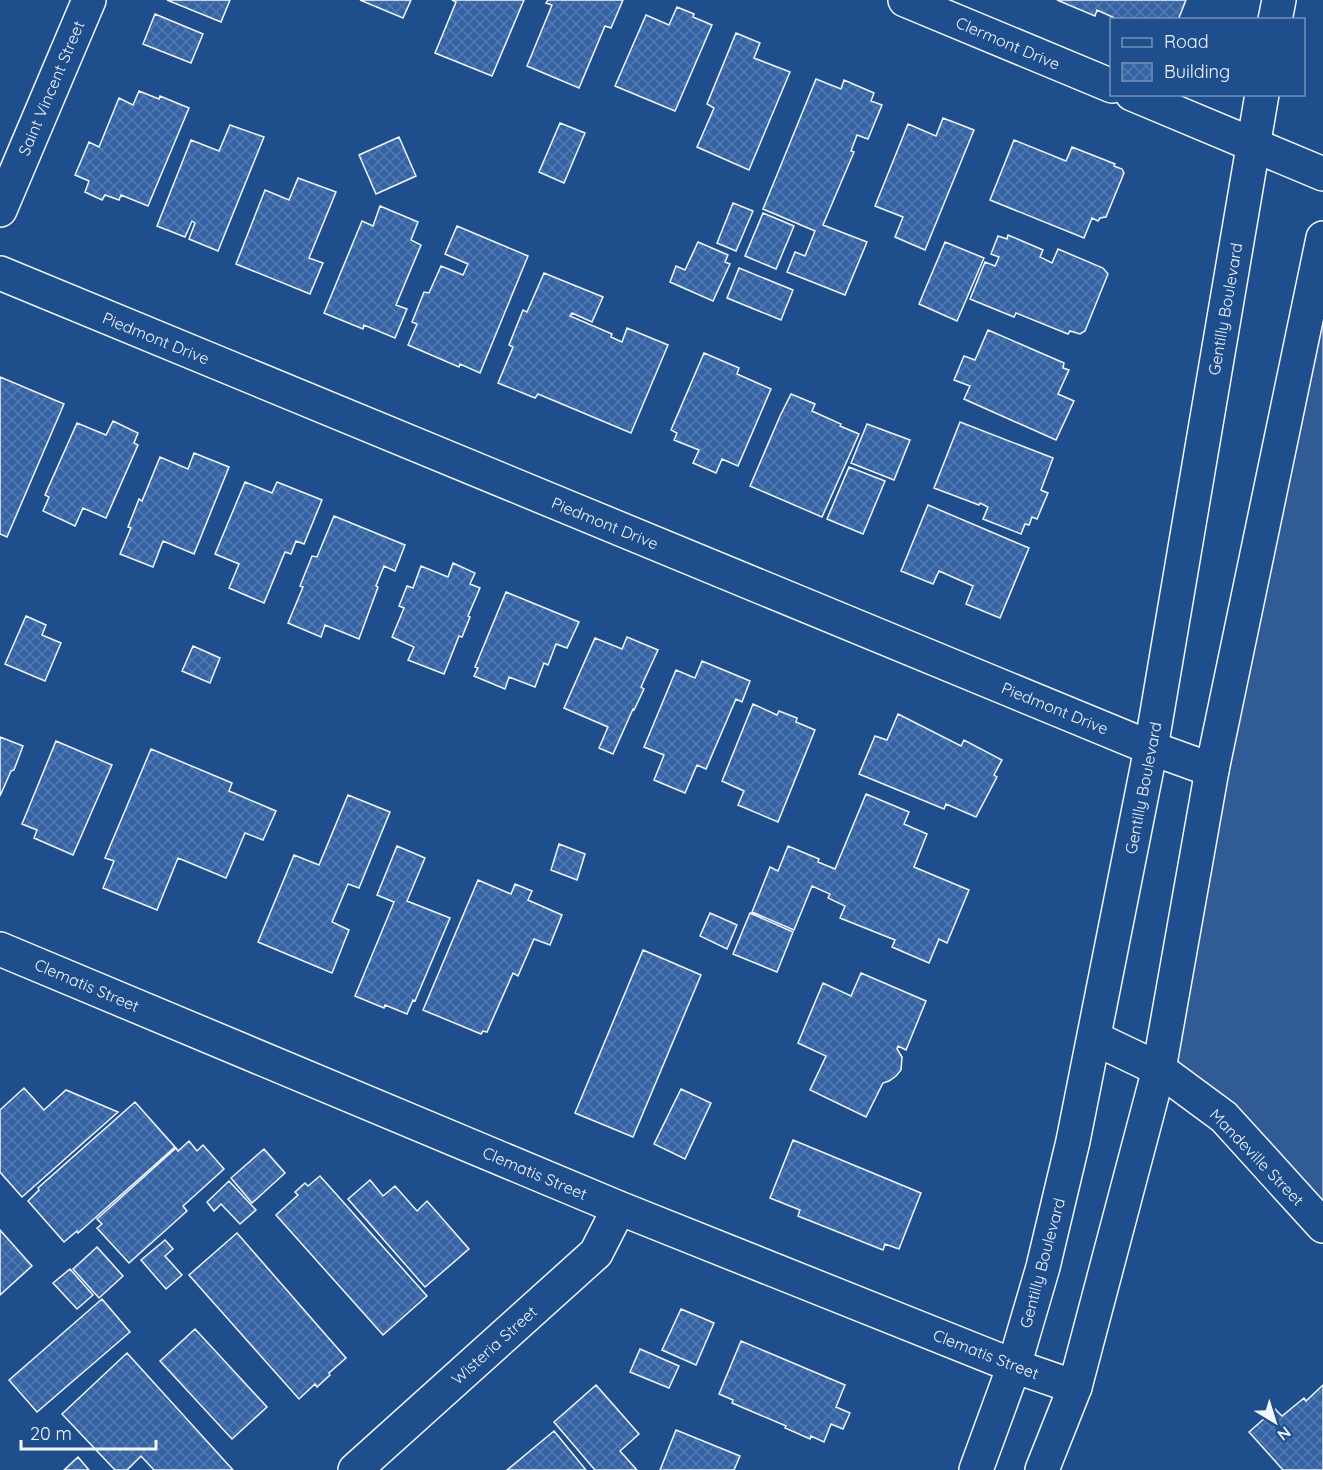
<svg xmlns="http://www.w3.org/2000/svg" width="1323" height="1470" font-family="Quicksand,sans-serif">
  <style>
    .built { fill: #305b95; stroke: #a8bbd7; stroke-width: 1.5 }
    .building { fill: url(#building-cross-hatch); stroke: #f2f6ff; stroke-width: 1.5 }
    .lines { fill: none; stroke-linecap: round; stroke-linejoin: round }
    .minor-casing { stroke: #f2f6ff; stroke-width: 36 }
    .major-casing { stroke: #f2f6ff; stroke-width: 36 }
    .minor { stroke: #1f4e8c; stroke-width: 33 }
    .major { stroke: #1f4e8c; stroke-width: 33 }
    .labels { text-anchor: middle; stroke-width: 4.5; stroke-linejoin: round; paint-order: stroke }
    .street-label { font-size: 16px; fill: #f2f6ff; stroke: #1f4e8c }
  </style>
  <defs>
    <pattern id="building-cross-hatch" width="8" height="8" patternUnits="userSpaceOnUse" patternTransform="scale(1.5)"><rect width="8" height="8" fill="#3563a3"/><path d="M0 0l8 8M0 8l8-8" fill="none" stroke="#537ab1"/></pattern>
  </defs>
  <rect width="100%" height="100%" fill="#1f4e8c"/>
  <path class="built" d="M 1323,238 L 1323,1226 L 1159,1069 Z"/>
  <path class="building" d="M 167,0 L 230,0 L 221,22 Z
    M 360,0 L 411,0 L 403,18 Z
    M 452,0 L 524,0 L 492,76 L 435,53 L 456,2 Z
    M 548,0 L 623,0 L 611,28 L 605,26 L 579,88 L 527,66 L 552,5 L 546,3 Z
    M 1057,0 L 1186,0 L 1178,20 L 1119,20 L 1097,10 L 1095,16 Z
    M 677,7 L 694,14 L 693,17 L 712,25 L 675,111 L 615,86 L 646,15 L 669,25 Z
    M 155,14 L 203,34 L 191,63 L 143,44 Z
    M 736,33 L 760,43 L 754,58 L 790,72 L 749,170 L 697,147 L 714,108 L 707,104 Z
    M 816,79 L 841,89 L 844,80 L 874,93 L 871,101 L 882,105 L 868,139 L 857,135 L 851,151 L 854,152 L 823,225 L 867,242 L 845,295 L 787,272 L 795,252 L 805,256 L 815,231 L 763,209 Z
    M 139,91 L 159,99 L 160,96 L 189,108 L 148,206 L 121,195 L 119,200 L 105,195 L 102,200 L 85,192 L 89,181 L 75,175 L 89,142 L 99,147 L 119,98 L 133,105 Z
    M 943,118 L 974,130 L 925,250 L 895,237 L 903,217 L 875,206 L 908,124 L 936,136 Z
    M 560,123 L 585,133 L 564,183 L 539,172 Z
    M 230,125 L 264,137 L 218,251 L 189,239 L 195,223 L 192,221 L 185,237 L 157,226 L 191,140 L 219,151 Z
    M 399,137 L 416,176 L 376,194 L 359,155 Z
    M 1014,140 L 1066,161 L 1072,147 L 1115,164 L 1114,166 L 1122,169 L 1124,173 L 1106,217 L 1100,218 L 1098,221 L 1092,218 L 1084,238 L 990,200 Z
    M 298,178 L 336,192 L 309,258 L 323,263 L 310,294 L 236,264 L 265,190 L 289,200 Z
    M 733,203 L 753,211 L 736,251 L 717,243 Z
    M 380,206 L 418,222 L 411,240 L 421,245 L 396,305 L 407,309 L 395,338 L 364,325 L 363,329 L 324,313 L 362,221 L 373,226 Z
    M 763,213 L 794,226 L 776,269 L 745,256 Z
    M 457,226 L 528,256 L 480,373 L 460,364 L 459,367 L 408,345 L 417,324 L 412,322 L 424,292 L 429,293 L 441,266 L 463,275 L 468,264 L 445,254 Z
    M 1008,235 L 1043,250 L 1040,257 L 1052,263 L 1058,249 L 1103,268 L 1108,274 L 1085,331 L 1080,334 L 1070,331 L 1068,334 L 1016,313 L 1014,317 L 970,299 L 985,262 L 995,266 L 999,257 L 991,254 L 998,236 L 1007,239 Z
    M 698,242 L 728,255 L 725,262 L 730,264 L 713,301 L 670,282 L 676,266 L 685,270 Z
    M 945,242 L 984,258 L 957,321 L 919,304 Z
    M 739,268 L 793,290 L 781,320 L 727,298 Z
    M 544,273 L 603,297 L 592,322 L 572,313 L 570,316 L 612,334 L 611,337 L 622,342 L 627,328 L 668,345 L 631,433 L 538,394 L 535,398 L 498,383 L 513,347 L 509,345 L 523,310 L 527,312 Z
    M 988,330 L 1064,363 L 1063,368 L 1069,370 L 1058,394 L 1074,401 L 1056,440 L 964,399 L 970,386 L 954,380 L 964,356 L 975,360 Z
    M 704,353 L 739,368 L 737,374 L 771,389 L 738,466 L 722,459 L 716,473 L 693,463 L 699,450 L 674,440 L 677,433 L 671,430 Z
    M 0,377 L 64,404 L 7,537 L 0,534 Z
    M 791,394 L 815,404 L 812,411 L 841,424 L 840,426 L 859,434 L 822,517 L 750,486 L 780,416 Z
    M 113,421 L 138,433 L 134,443 L 138,445 L 106,518 L 83,508 L 75,526 L 43,511 L 49,497 L 45,495 L 77,423 L 106,435 Z
    M 960,422 L 1053,458 L 1041,490 L 1048,493 L 1037,519 L 1032,517 L 1029,525 L 1025,524 L 1021,534 L 983,519 L 988,507 L 980,503 L 979,505 L 934,488 Z
    M 867,424 L 910,440 L 894,480 L 851,463 Z
    M 194,453 L 229,467 L 194,554 L 163,541 L 153,567 L 120,554 L 131,528 L 128,527 L 139,499 L 142,501 L 160,457 L 188,469 Z
    M 849,467 L 885,481 L 863,534 L 827,519 Z
    M 245,482 L 272,493 L 277,482 L 322,500 L 304,544 L 296,541 L 291,554 L 285,552 L 264,603 L 229,588 L 239,564 L 215,554 Z
    M 928,505 L 1029,548 L 1000,618 L 966,604 L 973,586 L 939,571 L 933,584 L 901,571 Z
    M 334,516 L 405,545 L 395,571 L 384,566 L 376,586 L 378,587 L 359,639 L 325,625 L 321,637 L 288,623 L 303,587 L 300,586 L 312,556 L 317,557 Z
    M 453,563 L 475,573 L 470,584 L 480,588 L 468,616 L 470,617 L 462,637 L 459,636 L 444,674 L 408,660 L 414,647 L 392,637 L 404,608 L 399,606 L 407,586 L 413,588 L 421,566 L 448,577 Z
    M 506,592 L 579,622 L 567,648 L 556,644 L 548,665 L 544,663 L 535,687 L 509,677 L 505,689 L 474,676 L 478,668 L 475,667 Z
    M 26,616 L 46,625 L 42,635 L 61,643 L 45,681 L 5,664 Z
    M 627,637 L 658,650 L 641,687 L 644,689 L 634,710 L 633,709 L 613,754 L 599,748 L 608,727 L 564,708 L 595,638 L 622,649 Z
    M 193,646 L 220,658 L 210,683 L 182,671 Z
    M 702,661 L 750,681 L 742,702 L 736,699 L 706,769 L 697,765 L 685,793 L 654,780 L 664,755 L 644,747 L 676,670 L 695,678 Z
    M 753,704 L 777,715 L 779,711 L 797,718 L 796,722 L 815,730 L 778,822 L 738,805 L 744,791 L 722,781 Z
    M 898,714 L 961,746 L 964,740 L 1002,760 L 994,775 L 997,777 L 976,817 L 946,804 L 944,809 L 859,774 L 875,736 L 887,740 Z
    M 0,737 L 23,746 L 14,770 L 11,771 L 0,796 Z
    M 56,741 L 112,765 L 73,855 L 34,838 L 37,830 L 22,824 Z
    M 151,749 L 232,783 L 229,791 L 276,811 L 263,840 L 245,833 L 226,878 L 178,858 L 157,910 L 103,888 L 114,861 L 105,858 Z
    M 866,794 L 909,812 L 904,824 L 927,834 L 914,867 L 969,890 L 947,943 L 939,939 L 929,963 L 892,947 L 895,940 L 840,918 L 845,906 L 828,898 L 830,894 L 812,886 L 794,930 L 752,912 L 770,867 L 778,871 L 788,846 L 819,859 L 818,862 L 835,869 Z
    M 348,795 L 390,812 L 359,888 L 348,884 L 332,922 L 349,930 L 332,973 L 258,942 L 294,855 L 319,865 Z
    M 559,844 L 585,854 L 577,880 L 551,870 Z
    M 397,846 L 425,858 L 407,901 L 450,918 L 415,1001 L 413,1000 L 407,1014 L 385,1005 L 384,1008 L 355,996 L 394,902 L 377,895 Z
    M 478,880 L 511,894 L 515,884 L 532,891 L 528,900 L 562,915 L 550,945 L 534,939 L 518,976 L 513,973 L 487,1032 L 483,1031 L 481,1034 L 423,1010 Z
    M 710,913 L 737,925 L 727,949 L 700,936 Z
    M 750,913 L 793,932 L 777,972 L 733,954 Z
    M 643,950 L 701,975 L 633,1137 L 575,1113 Z
    M 861,973 L 926,1001 L 906,1050 L 898,1046 L 897,1049 L 902,1057 L 901,1070 L 896,1076 L 889,1081 L 883,1083 L 866,1117 L 810,1090 L 826,1056 L 798,1043 L 823,983 L 851,996 Z
    M 24,1088 L 44,1110 L 66,1090 L 118,1112 L 22,1197 L 0,1172 L 0,1110 Z
    M 681,1089 L 711,1103 L 685,1159 L 654,1144 Z
    M 135,1102 L 175,1147 L 78,1233 L 77,1231 L 64,1242 L 28,1201 L 39,1190 L 38,1188 Z
    M 793,1140 L 921,1193 L 899,1249 L 885,1244 L 883,1250 L 798,1216 L 800,1210 L 770,1198 Z
    M 189,1141 L 197,1151 L 203,1145 L 224,1169 L 183,1206 L 187,1211 L 129,1263 L 97,1228 L 102,1224 L 97,1219 L 176,1148 L 178,1151 Z
    M 264,1149 L 285,1173 L 252,1203 L 231,1178 Z
    M 320,1176 L 427,1296 L 383,1335 L 276,1215 L 298,1195 L 295,1192 L 305,1183 L 308,1186 Z
    M 370,1180 L 383,1196 L 395,1186 L 417,1211 L 427,1201 L 469,1249 L 425,1287 L 348,1199 Z
    M 229,1181 L 256,1210 L 240,1224 L 221,1204 L 214,1211 L 207,1202 Z
    M 0,1230 L 32,1266 L 0,1295 Z
    M 237,1233 L 346,1358 L 329,1373 L 330,1375 L 317,1387 L 315,1384 L 299,1399 L 189,1275 Z
    M 165,1240 L 173,1249 L 165,1256 L 182,1275 L 166,1289 L 141,1260 Z
    M 97,1247 L 123,1276 L 99,1298 L 73,1269 Z
    M 70,1269 L 93,1295 L 77,1309 L 53,1283 Z
    M 102,1299 L 130,1332 L 37,1412 L 9,1380 Z
    M 681,1309 L 714,1323 L 696,1365 L 662,1350 Z
    M 195,1329 L 267,1407 L 232,1439 L 160,1361 Z
    M 741,1341 L 845,1385 L 836,1407 L 850,1413 L 843,1429 L 831,1424 L 824,1442 L 811,1436 L 810,1439 L 785,1428 L 786,1426 L 732,1403 L 733,1400 L 719,1394 Z
    M 640,1349 L 679,1366 L 669,1388 L 630,1372 Z
    M 127,1353 L 233,1470 L 154,1470 L 141,1456 L 127,1470 L 115,1470 L 62,1414 Z
    M 596,1385 L 639,1434 L 620,1451 L 637,1470 L 595,1470 L 554,1422 Z
    M 1323,1385 L 1323,1470 L 1283,1470 L 1249,1432 L 1275,1409 L 1282,1416 L 1304,1398 L 1306,1401 Z
    M 676,1430 L 740,1456 L 734,1470 L 660,1470 Z
    M 554,1431 L 586,1470 L 507,1470 Z
    M 78,1457 L 89,1470 L 64,1470 Z"/>
  <g class="lines">
    <defs>
      <path id="minor" d="M 905,0 L 1112,86
        M 1132,94 L 1323,174
        M 0,210 L 89,0
        M 0,273 L 1151,748 L 1212,770
        M 0,949 L 619,1208 L 1014,1366 L 1075,1387
        M 1094,1038 L 1159,1069 L 1224,1117 L 1323,1226
        M 355,1470 L 596,1253 L 619,1208"/>
      <path id="major" d="M 1275,20 L 1279,0
        M 976,1470 L 1014,1366 L 1043,1267 L 1073,1141 L 1151,748 L 1262,94
        M 1042,1470 L 1075,1387 L 1159,1069 L 1212,770 L 1323,238"/>
    </defs>
    <use href="#minor" class="minor-casing"/>
    <use href="#major" class="major-casing"/>
    <use href="#minor" class="minor"/>
    <use href="#major" class="major"/>
  </g>
  <g class="labels">
    <g class="street-label">
      <text transform="translate(1008 43) rotate(23)" y="6">Clermont Drive</text>
      <text transform="translate(51 88) rotate(-67)" y="6">Saint Vincent Street</text>
      <text transform="translate(1225 309) rotate(-80)" y="6">Gentilly Boulevard</text>
      <text transform="translate(156 338) rotate(22)" y="6">Piedmont Drive</text>
      <text transform="translate(605 523) rotate(22)" y="6">Piedmont Drive</text>
      <text transform="translate(1055 708) rotate(22)" y="6">Piedmont Drive</text>
      <text transform="translate(1143 788) rotate(-79)" y="6">Gentilly Boulevard</text>
      <text transform="translate(87 985) rotate(23)" y="6">Clematis Street</text>
      <text transform="translate(1257 1157) rotate(46)" y="6">Mandeville Street</text>
      <text transform="translate(535 1173) rotate(23)" y="6">Clematis Street</text>
      <text transform="translate(1042 1263) rotate(-75)" y="6">Gentilly Boulevard</text>
      <text transform="translate(494 1345) rotate(-42)" y="6">Wisteria Street</text>
      <text transform="translate(986 1354) rotate(21)" y="6">Clematis Street</text>
    </g>
  </g>
  <rect x="1110" y="18" width="195" height="78" fill="#1f4e8c" stroke="#7391ba" stroke-width="1.5"/>
  <rect x="1122" y="38" width="30" height="9" fill="#1f4e8c" stroke="#7391ba" stroke-width="1.5"/>
  <text x="1164" y="48" font-size="18" fill="#f2f6ff">Road</text>
  <rect x="1122" y="63" width="30" height="18" fill="url(#building-cross-hatch)" stroke="#7391ba" stroke-width="1.5"/>
  <text x="1164" y="78" font-size="18" fill="#f2f6ff">Building</text>
  <g transform="translate(1275 1422) rotate(142)" stroke="#1f4e8c" stroke-width="4.5" paint-order="stroke">
  <path d="M0-4.5L10 22L0 15L-10 22Z" fill="#f2f6ff"/>
  <text y="-9" font-size="16" font-weight="bold" text-anchor="middle" fill="#f2f6ff">N</text>
  </g>
  <path d="M21 1440v9h135v-9" fill="none" stroke="#f2f6ff" stroke-width="3"/>
  <text x="30" y="1440" font-size="18" fill="#f2f6ff" stroke="#1f4e8c" stroke-width="4.5" paint-order="stroke">20 m</text>
</svg>
